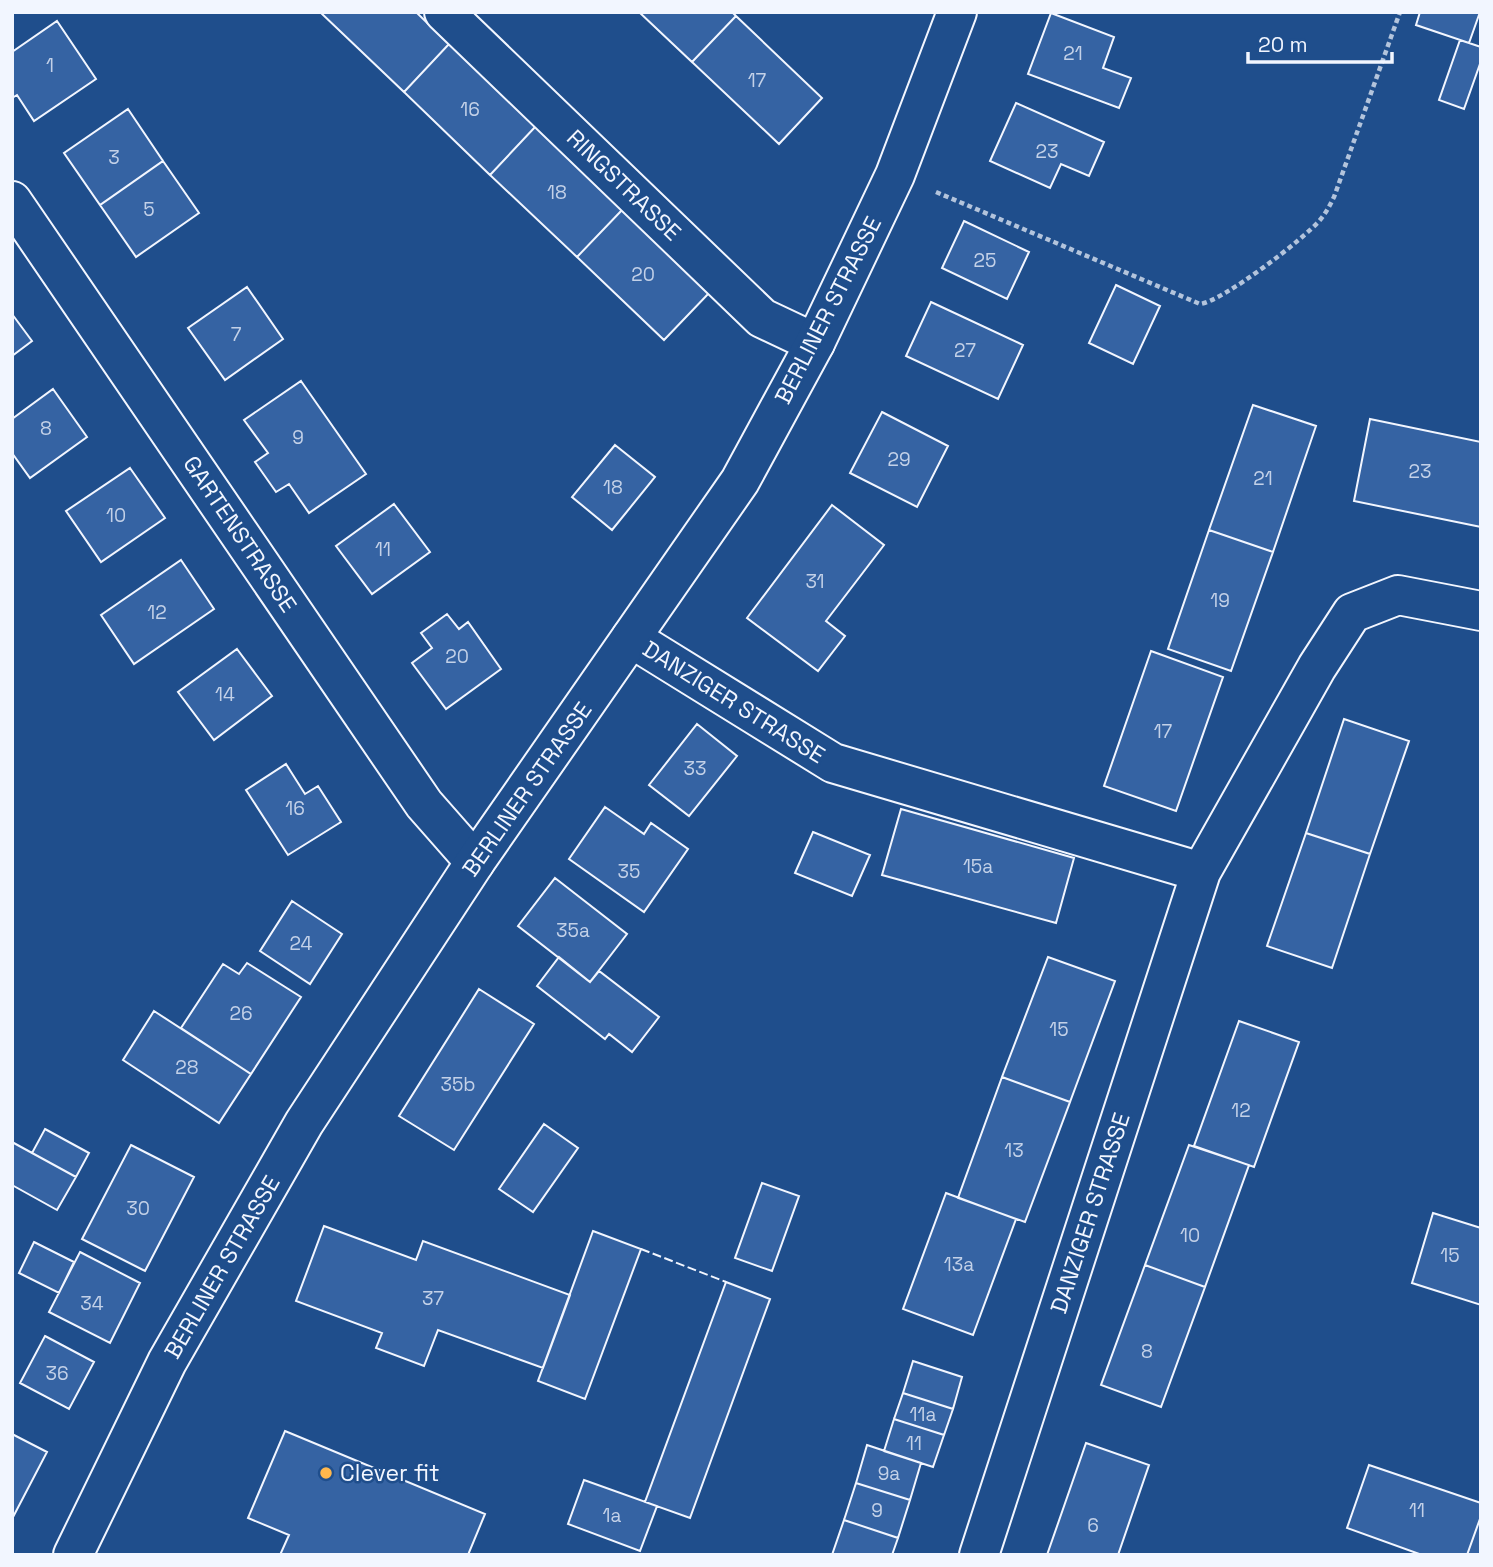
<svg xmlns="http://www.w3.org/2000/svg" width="1493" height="1567" font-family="'Space Grotesk',sans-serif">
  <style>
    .building { fill: #3563a3; stroke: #f2f6ff; stroke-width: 2 }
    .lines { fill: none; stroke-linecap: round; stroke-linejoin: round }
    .street-casing { stroke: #f2f6ff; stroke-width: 42 }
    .secondary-casing { stroke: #f2f6ff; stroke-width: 42 }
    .path { stroke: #b3c4dc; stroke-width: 4.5; stroke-dasharray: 5 3.5; stroke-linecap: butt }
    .street { stroke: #1f4e8c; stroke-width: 38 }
    .secondary { stroke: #1f4e8c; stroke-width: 38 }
    .fence { stroke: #f2f6ff; stroke-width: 2; stroke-dasharray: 9 3.5; stroke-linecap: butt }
    .poi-dot { fill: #ffb74d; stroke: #1f4e8c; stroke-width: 2.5 }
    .labels { text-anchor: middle; stroke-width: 5; stroke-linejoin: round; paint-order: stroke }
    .number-label { font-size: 19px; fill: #c3d1e8 }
    .street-label { font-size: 23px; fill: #f2f6ff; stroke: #1f4e8c }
    .poi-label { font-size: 23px; fill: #f2f6ff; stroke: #1f4e8c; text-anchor: start }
  </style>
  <rect width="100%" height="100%" fill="#1f4e8c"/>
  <path class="building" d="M 320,12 L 416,12 L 449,44 L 404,92 Z
    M 639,12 L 732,12 L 736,16 L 692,62 Z
    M 1420,12 L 1480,12 L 1469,43 L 1416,25 Z
    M 1051,13 L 1114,37 L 1103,68 L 1131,78 L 1119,108 L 1028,74 Z
    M 736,16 L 822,98 L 779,144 L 692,62 Z
    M 57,21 L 96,79 L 34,121 L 17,95 L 12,98 L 12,52 Z
    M 1460,40 L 1481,47 L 1481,61 L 1464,109 L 1439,100 Z
    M 449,44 L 536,126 L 490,175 L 404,92 Z
    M 1016,103 L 1104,142 L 1089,176 L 1061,164 L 1050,188 L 990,161 Z
    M 128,109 L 163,161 L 100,205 L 64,153 Z
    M 536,126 L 623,209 L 577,257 L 490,175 Z
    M 163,161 L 199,213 L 136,257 L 100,205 Z
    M 623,209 L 710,292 L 664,340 L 577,257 Z
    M 964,221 L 1029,252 L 1007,299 L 942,268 Z
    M 1116,285 L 1160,306 L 1133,364 L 1089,343 Z
    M 247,287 L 283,339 L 225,380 L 188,328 Z
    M 931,302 L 1023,345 L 998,399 L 906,356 Z
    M 12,314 L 32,341 L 12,356 Z
    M 301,381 L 366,474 L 309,513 L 289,484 L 276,492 L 255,462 L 268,453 L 244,420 Z
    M 53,389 L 87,437 L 30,478 L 12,453 L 12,419 Z
    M 1253,405 L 1316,426 L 1273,552 L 1209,530 Z
    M 882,412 L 948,446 L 917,507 L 850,473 Z
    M 1370,419 L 1481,442 L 1481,527 L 1354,501 Z
    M 615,445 L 655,477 L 612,530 L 572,497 Z
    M 130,468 L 165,518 L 101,562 L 66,511 Z
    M 394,504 L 430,552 L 372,594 L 336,546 Z
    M 832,505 L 884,545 L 826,621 L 845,636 L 818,671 L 747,618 Z
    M 1209,530 L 1273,552 L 1231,671 L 1168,649 Z
    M 181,560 L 214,609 L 134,664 L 101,615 Z
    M 447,614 L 459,629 L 468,622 L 501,669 L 446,709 L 412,663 L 432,648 L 421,633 Z
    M 237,649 L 272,696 L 214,740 L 178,692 Z
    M 1151,651 L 1223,677 L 1176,811 L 1104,786 Z
    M 1344,719 L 1409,741 L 1370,854 L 1306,833 Z
    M 697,724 L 737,756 L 689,816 L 649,785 Z
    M 286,764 L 305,794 L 318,786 L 341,822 L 288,855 L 246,790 Z
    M 605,807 L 644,834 L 651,823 L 688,849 L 644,912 L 569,859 Z
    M 901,809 L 1074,858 L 1056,923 L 882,875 Z
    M 813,832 L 870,855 L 852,896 L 795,873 Z
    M 1306,833 L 1370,854 L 1332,968 L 1267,946 Z
    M 555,878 L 627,934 L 590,982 L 518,926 Z
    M 292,901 L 342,934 L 310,984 L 260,951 Z
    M 559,957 L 590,982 L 599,971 L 659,1017 L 632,1052 L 609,1034 L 605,1039 L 537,986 Z
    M 1048,957 L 1115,981 L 1070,1102 L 1002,1077 Z
    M 247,963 L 301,997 L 251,1074 L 181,1028 L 223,964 L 239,974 Z
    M 479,989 L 534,1024 L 454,1150 L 399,1116 Z
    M 154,1011 L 251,1074 L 219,1123 L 123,1060 Z
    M 1239,1021 L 1299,1042 L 1254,1167 L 1194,1146 Z
    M 1002,1077 L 1070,1102 L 1025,1222 L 958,1198 Z
    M 544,1124 L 578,1148 L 533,1212 L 499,1189 Z
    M 45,1129 L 89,1153 L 76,1177 L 32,1153 Z
    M 12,1142 L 76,1177 L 57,1210 L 12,1185 Z
    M 131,1145 L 194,1177 L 145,1271 L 82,1239 Z
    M 1189,1145 L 1249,1165 L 1205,1287 L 1145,1265 Z
    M 762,1183 L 799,1196 L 772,1271 L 735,1258 Z
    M 946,1193 L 1016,1219 L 973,1335 L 903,1309 Z
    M 1433,1213 L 1481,1228 L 1481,1305 L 1412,1283 Z
    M 324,1226 L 416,1260 L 423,1241 L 570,1295 L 543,1368 L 438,1330 L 424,1366 L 376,1348 L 382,1333 L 296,1301 Z
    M 593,1231 L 641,1249 L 585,1399 L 538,1381 Z
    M 34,1242 L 74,1262 L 59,1293 L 19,1273 Z
    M 80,1252 L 140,1283 L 110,1343 L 49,1312 Z
    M 1145,1265 L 1205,1287 L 1161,1407 L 1101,1385 Z
    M 726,1282 L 770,1299 L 690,1518 L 645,1502 Z
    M 45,1336 L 94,1362 L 69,1409 L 20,1383 Z
    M 913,1361 L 962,1377 L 953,1409 L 903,1393 Z
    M 903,1393 L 953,1409 L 944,1435 L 894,1419 Z
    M 894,1419 L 944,1435 L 933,1467 L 884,1451 Z
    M 285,1431 L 485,1514 L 468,1555 L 280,1555 L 289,1535 L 248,1518 Z
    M 12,1434 L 47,1452 L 12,1519 Z
    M 1086,1443 L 1149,1465 L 1118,1555 L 1047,1555 Z
    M 867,1445 L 921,1463 L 910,1500 L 856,1483 Z
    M 1369,1465 L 1481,1503 L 1481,1516 L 1467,1555 L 1422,1555 L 1347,1528 Z
    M 584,1480 L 657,1506 L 640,1551 L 568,1524 Z
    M 856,1483 L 910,1500 L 898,1538 L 844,1520 Z
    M 1481,1516 L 1481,1555 L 1467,1555 Z
    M 844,1520 L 898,1538 L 892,1555 L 832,1555 Z"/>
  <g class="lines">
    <defs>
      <path id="street" d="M 444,12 L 762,318 L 815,343
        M 12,201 L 424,804 L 475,862
        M 631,638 L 833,763 L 1201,872
        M 979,1555 L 1201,872 L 1317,667 L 1352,613 L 1398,595 L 1481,611"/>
      <path id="secondary" d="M 73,1555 L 167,1362 L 304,1123 L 475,862 L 740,481 L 815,343 L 895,175 L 957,12"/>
    </defs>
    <use href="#street" class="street-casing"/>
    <use href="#secondary" class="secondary-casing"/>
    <path class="path" d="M 936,192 L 1200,304 C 1223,301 1304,239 1320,220 C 1326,213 1330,205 1334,197 L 1400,12"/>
    <use href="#street" class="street"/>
    <use href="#secondary" class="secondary"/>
    <path class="fence" d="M 641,1249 L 726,1282"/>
  </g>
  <circle class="poi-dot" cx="326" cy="1473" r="7"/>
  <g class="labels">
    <g class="number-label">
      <text x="1073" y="60">21</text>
      <text x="50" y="72">1</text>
      <text x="757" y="87">17</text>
      <text x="470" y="116">16</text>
      <text x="1047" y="158">23</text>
      <text x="114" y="164">3</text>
      <text x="557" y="199">18</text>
      <text x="149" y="216">5</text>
      <text x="985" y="267">25</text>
      <text x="643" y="281">20</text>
      <text x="236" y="341">7</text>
      <text x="965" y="357">27</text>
      <text x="46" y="435">8</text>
      <text x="298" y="444">9</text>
      <text x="899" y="466">29</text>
      <text x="1420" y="478">23</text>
      <text x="1263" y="485">21</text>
      <text x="613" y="494">18</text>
      <text x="116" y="522">10</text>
      <text x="383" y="556">11</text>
      <text x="815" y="588">31</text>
      <text x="1220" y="607">19</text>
      <text x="157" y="619">12</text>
      <text x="457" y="663">20</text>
      <text x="225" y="701">14</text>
      <text x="1163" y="738">17</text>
      <text x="695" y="775">33</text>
      <text x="295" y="815">16</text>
      <text x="978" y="873">15a</text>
      <text x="629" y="878">35</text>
      <text x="573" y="937">35a</text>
      <text x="301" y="950">24</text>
      <text x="241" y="1020">26</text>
      <text x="1059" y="1036">15</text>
      <text x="187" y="1074">28</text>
      <text x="458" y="1091">35b</text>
      <text x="1241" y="1117">12</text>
      <text x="1014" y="1157">13</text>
      <text x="138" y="1215">30</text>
      <text x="1190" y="1242">10</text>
      <text x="1450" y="1262">15</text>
      <text x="959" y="1271">13a</text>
      <text x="433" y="1305">37</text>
      <text x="92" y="1310">34</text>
      <text x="1147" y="1358">8</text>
      <text x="57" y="1380">36</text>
      <text x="923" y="1421">11a</text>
      <text x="914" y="1450">11</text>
      <text x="889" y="1480">9a</text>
      <text x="877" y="1517">9</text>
      <text x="1417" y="1517">11</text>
      <text x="612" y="1522">1a</text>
      <text x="1093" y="1532">6</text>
    </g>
    <g class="street-label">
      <text transform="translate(624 185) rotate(44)" y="8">RINGSTRASSE</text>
      <text transform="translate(828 310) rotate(-63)" y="8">BERLINER STRASSE</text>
      <text transform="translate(240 534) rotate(56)" y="8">GARTENSTRASSE</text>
      <text transform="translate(734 702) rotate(32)" y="8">DANZIGER STRASSE</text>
      <text transform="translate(527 789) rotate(-55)" y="8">BERLINER STRASSE</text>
      <text transform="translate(1090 1213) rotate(-72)" y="8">DANZIGER STRASSE</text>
      <text transform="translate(222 1267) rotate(-60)" y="8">BERLINER STRASSE</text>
    </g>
    <g class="poi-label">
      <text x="340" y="1481">Clever fit</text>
    </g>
  </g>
  <rect width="1493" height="1567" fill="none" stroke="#f2f6ff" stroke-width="28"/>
  <path d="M1248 52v10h144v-10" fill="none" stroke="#f2f6ff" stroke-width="3.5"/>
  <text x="1258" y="52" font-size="21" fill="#f2f6ff" stroke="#1f4e8c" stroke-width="5" paint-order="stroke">20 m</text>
</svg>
